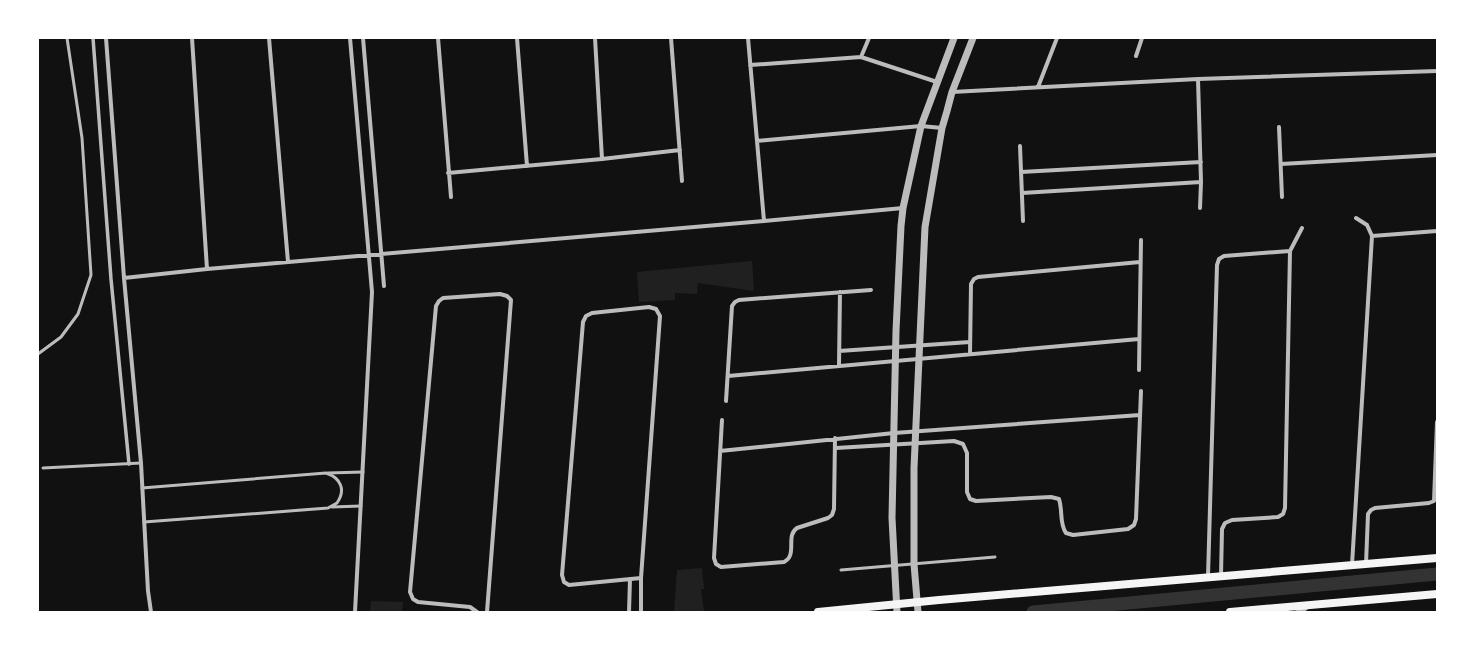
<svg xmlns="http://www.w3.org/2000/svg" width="1475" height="650" font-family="'Sofia Sans Condensed',sans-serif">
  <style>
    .green { fill: #202020 }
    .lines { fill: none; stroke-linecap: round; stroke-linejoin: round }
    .canal { stroke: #333; stroke-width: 13 }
    .service { stroke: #bcbcbc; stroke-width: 3 }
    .pedestrian { stroke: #bcbcbc; stroke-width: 3.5 }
    .minor { stroke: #bcbcbc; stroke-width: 4 }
    .tertiary { stroke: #bcbcbc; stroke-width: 7 }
    .secondary { stroke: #f5f5f5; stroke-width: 8 }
  </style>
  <rect width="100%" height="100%" fill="#111"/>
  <path class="green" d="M 752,261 L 754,291 L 698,283 L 697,294 L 675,293 L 675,300 L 639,302 L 637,272 Z
    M 702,568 L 704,589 L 701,589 L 704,611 L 674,612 L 677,570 Z
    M 371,601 L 403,602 L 402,612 L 370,612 Z"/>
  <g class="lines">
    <path class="canal" d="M 1033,612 L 1437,574"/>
    <path class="service" d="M 38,354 L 61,337 L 78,314 L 91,275 L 82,138 L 67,38
      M 43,468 L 141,463
      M 328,473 L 363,472
      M 142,488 L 326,473 C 341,478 346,490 337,503 L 328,508 L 144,522
      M 332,507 L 361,506
      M 841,570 L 995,557
      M 1296,612 L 1306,609"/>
    <path class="pedestrian" d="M 93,38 L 111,279 L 129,464"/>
    <path class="minor" d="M 106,38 L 124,278 L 141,463 L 148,591 L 151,612
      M 192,38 L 207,269
      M 269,38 L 288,262
      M 350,38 L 372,292 L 355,612
      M 363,38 L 384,286
      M 438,38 L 451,197
      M 517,38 L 527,166
      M 595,38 L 602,159
      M 671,38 L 682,181
      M 748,38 L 764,221
      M 1136,56 L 1142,38
      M 861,57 L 869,38
      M 750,65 L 861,57 L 937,82
      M 1198,79 L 1201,182 L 1200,208
      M 1038,87 L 1057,38
      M 952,92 L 1198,79 L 1437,71
      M 1279,127 L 1282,197
      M 757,141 L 921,126 L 942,128
      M 1020,146 L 1023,221
      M 1281,164 L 1437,155
      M 1021,172 L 1201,162
      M 448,173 L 602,159 L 680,150
      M 1022,193 L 1201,182
      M 1356,218 L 1367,225 L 1372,236
      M 124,278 L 207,269 L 764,221 L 903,208
      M 839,351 L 970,342
      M 970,354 L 971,284 L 974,279 L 978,277 L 1140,262
      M 839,365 L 840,292
      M 1139,370 L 1141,240
      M 728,376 L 1139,339
      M 726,401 L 732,306 L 735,302 L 739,300 L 871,290
      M 722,420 L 714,558 L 716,564 L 721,567 L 784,562 C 798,555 785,536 797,528 L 828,518 L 832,515 L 834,509 L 835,438
      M 836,448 L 954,441 L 963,444 L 967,453 L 967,492 L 970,499 L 976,501 L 1051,497 L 1059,499 C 1063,511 1059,523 1066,533 L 1073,535 L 1128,529 L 1134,525 L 1136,519 L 1141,391
      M 720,451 L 894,433 L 1140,415
      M 1366,564 L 1368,514 L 1371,510 L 1375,508 L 1429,503 L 1434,501 L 1437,422
      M 1352,565 L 1372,236 L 1437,231
      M 1221,576 L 1222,529 L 1225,523 L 1232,520 L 1278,517 L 1283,514 L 1285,508 L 1290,251 L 1302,228
      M 1208,577 L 1217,265 L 1219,259 L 1224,256 L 1290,251
      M 641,578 L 569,585 L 564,582 L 562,575 L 583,322 L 586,316 L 592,313 L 649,307 L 656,309 L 660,316 L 641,578 L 641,612
      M 477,612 L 470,607 L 418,602 L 413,599 L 410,592 L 436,306 L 439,301 L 443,298 L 500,294 L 507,296 L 511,300 L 487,612
      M 629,612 L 630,579"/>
    <path class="tertiary" d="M 897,612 L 892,518 L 896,331 L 901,226 L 903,208 L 921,126 L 954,38
      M 918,612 L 914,564 L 914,468 L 925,227 L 942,128 L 947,111 L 952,92 L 973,38"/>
    <path class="secondary" d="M 818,612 L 939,600 L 1437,558
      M 1230,612 L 1437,594"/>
  </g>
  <rect width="1475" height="650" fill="none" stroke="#ffffff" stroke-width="78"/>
</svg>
